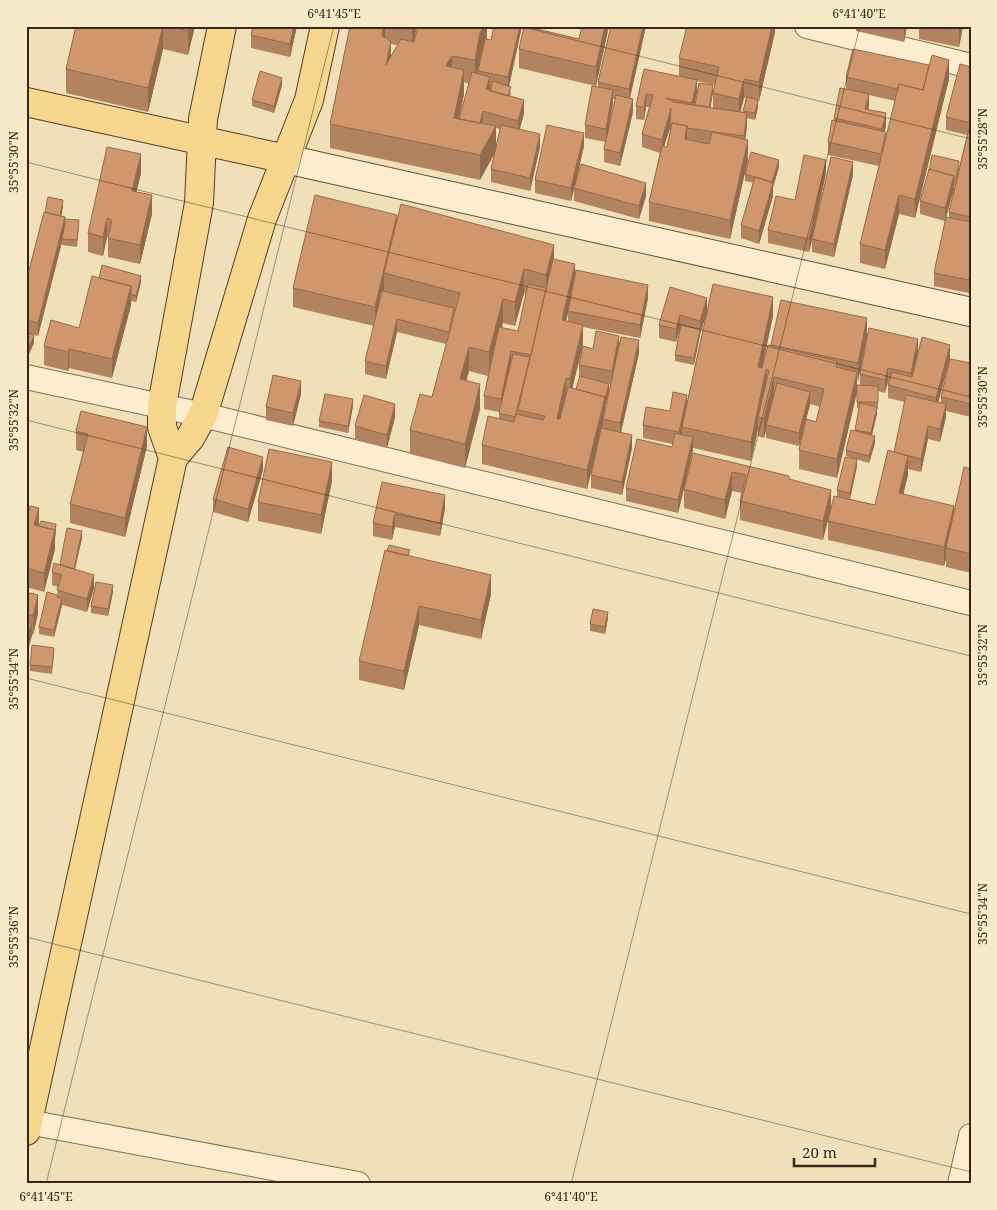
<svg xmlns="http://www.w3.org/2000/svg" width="997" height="1210" font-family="'Noto Serif',serif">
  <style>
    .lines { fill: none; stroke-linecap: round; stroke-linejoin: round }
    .street-casing { stroke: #876f53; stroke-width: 26 }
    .secondary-casing { stroke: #685037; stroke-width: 30 }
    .primary-casing { stroke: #543d29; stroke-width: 30 }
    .street { stroke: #fbedcd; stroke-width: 24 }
    .secondary { stroke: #fbedcd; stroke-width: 28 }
    .primary { stroke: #f7d78d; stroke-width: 28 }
    .wall { fill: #b3825e; fill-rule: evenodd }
    .shaded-wall { fill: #926a4c }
    .building { fill: #d0976d; stroke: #926a4c }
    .ticks { fill: none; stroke: #352719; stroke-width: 1; stroke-opacity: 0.45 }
    .neatline { fill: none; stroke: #352719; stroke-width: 2 }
    .ticks-label { font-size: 12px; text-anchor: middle; fill: #352719 }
  </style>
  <rect width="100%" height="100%" fill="#f0e0b9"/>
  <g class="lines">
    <defs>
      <path id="street" d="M 807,26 L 971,66
        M 26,377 L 203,415 L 971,603
        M 28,1122 L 358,1184
        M 960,1184 L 971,1136"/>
      <path id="secondary" d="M 286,159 L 971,312"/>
      <path id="primary" d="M 26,102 L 286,159
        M 173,458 L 162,427 L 162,405 L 199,203 L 203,119 L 222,26
        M 26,1131 L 173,458 L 190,438 L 203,415 L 262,219 L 309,100 L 325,26"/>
    </defs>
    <use href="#street" class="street-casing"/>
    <use href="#secondary" class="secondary-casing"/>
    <use href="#primary" class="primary-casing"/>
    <use href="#street" class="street"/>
    <use href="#secondary" class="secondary"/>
    <use href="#primary" class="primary"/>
  </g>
  <path class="wall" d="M 76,26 L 195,26 L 188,55 L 163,49 L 148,112 L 66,93 L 66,69 Z
    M 297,26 L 290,57 L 251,48 L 251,35 Z
    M 350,26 L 417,26 L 414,41 L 487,26 L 487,39 L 491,40 L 494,26 L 522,26 L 509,87 L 511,94 L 510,96 L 524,113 L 520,129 L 540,147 L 530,191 L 491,182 L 491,169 L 494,154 L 480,180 L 330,148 L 330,124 ZM 391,44 L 397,45 L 391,56 ZM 464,82 L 469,84 L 459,119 L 464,94 ZM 496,128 L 500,129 L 496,147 Z
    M 582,26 L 609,26 L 596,86 L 519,68 L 519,49 L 579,39 Z
    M 646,26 L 630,98 L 633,112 L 620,166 L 604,162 L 604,149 L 606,142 L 585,138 L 585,125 L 598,87 L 598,82 ZM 613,99 L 615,99 L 606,140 L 613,103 Z
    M 775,26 L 775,32 L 759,101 L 758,101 L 758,107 L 755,120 L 747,118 L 747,126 L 745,139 L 748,159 L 730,239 L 649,221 L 649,202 L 660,153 L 642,147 L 642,134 L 649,107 L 646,107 L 644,120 L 636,119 L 636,106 L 644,69 L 679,76 L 679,58 ZM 697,81 L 715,85 L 713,93 L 713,108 L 710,108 L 713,92 L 694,105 ZM 744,98 L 746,98 L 743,112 L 740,112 ZM 670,128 L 670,135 L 667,147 L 664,146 Z
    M 856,26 L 907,26 L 904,42 L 856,31 Z
    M 919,26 L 963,26 L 959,47 L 919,39 Z
    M 971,67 L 971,283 L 969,293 L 934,286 L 934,273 L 945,221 L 920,214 L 920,201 L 959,167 L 967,135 L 946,130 L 946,117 ZM 954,186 L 955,186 L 949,212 L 949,218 L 946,217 L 954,189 Z
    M 846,77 L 949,79 L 915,218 L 899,214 L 885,269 L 860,263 L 860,244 L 879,166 L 828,155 L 828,142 L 834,118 L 846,89 ZM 869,95 L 895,101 L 886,137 L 884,132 L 886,126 L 868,109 Z
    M 282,85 L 274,113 L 252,106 L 252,100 Z
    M 584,146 L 577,177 L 646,196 L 639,219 L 574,201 L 574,190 L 571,201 L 535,193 L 535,180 Z
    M 779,167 L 773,187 L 773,196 L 759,244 L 741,238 L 741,225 L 753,183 L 745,181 L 745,174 Z
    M 141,173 L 136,192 L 152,214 L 140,264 L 108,257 L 108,237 L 107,237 L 103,256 L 88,252 L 88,233 Z
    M 826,173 L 817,215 L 853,175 L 834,257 L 812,252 L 812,241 L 809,252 L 768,243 L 768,230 L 795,200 Z
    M 63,207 L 61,216 L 79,226 L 77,247 L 62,245 L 62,242 L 38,336 L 29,334 L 34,343 L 26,360 L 26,282 L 45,212 Z
    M 397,222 L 554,259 L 575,276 L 648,298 L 640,338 L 583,327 L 583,344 L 572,389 L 576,389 L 579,378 L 579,365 L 593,349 L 619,347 L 639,353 L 621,433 L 632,448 L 622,495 L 591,488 L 591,475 L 592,467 L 587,489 L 482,464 L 482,445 L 499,419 L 499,412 L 484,409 L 484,396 L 488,376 L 469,371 L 466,381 L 480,409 L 465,468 L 410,454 L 410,430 L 432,397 L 446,344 L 397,332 L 386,379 L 365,374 L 365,361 L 374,326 L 293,307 L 293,288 ZM 524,293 L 526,294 L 518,331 L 502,328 L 503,323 L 515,326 ZM 568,313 L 568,322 L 566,321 ZM 606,383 L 611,384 L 605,411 L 605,406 L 609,391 Z
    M 99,278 L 141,282 L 136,302 L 131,301 L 131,305 L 112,378 L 69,368 L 68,371 L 44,365 L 44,346 L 79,328 Z
    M 670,287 L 707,309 L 773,316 L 762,368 L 771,345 L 867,337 L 857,382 L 857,385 L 860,386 L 860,374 L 918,351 L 950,358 L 938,402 L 941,403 L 941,397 L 971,363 L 971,417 L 946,411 L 946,417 L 940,442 L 928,439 L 921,472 L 908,469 L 908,475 L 903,494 L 954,514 L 971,469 L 971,573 L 946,567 L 946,559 L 944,566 L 828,540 L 828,521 L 837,496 L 837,490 L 857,466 L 850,499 L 875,505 L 894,452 L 905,402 L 888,398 L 888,385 L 889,381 L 888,381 L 885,393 L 878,391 L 878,409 L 877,409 L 877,414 L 872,435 L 875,443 L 869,463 L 846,456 L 846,450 L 855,431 L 859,408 L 857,408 L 857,393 L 837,478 L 799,469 L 799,450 L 805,422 L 799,446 L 766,438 L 766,430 L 764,438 L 758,436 L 758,429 L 751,461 L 693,448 L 684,489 L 693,453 L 789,479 L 831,490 L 823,540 L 740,520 L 740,501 L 742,493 L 732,491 L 725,519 L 684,508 L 684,489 L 678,513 L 626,501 L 626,488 L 672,447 L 673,444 L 643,438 L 643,425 L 687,402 L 706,317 L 700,334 L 694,365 L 675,361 L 675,355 L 680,329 L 676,342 L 659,338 L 659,325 ZM 810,404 L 820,407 L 816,422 L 806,419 Z
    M 301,394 L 293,426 L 266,420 L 266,407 Z
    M 353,406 L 348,433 L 319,427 L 319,421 Z
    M 395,417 L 387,448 L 355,439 L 355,426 Z
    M 76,431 L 147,446 L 125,537 L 70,523 L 70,504 L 83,452 L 76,450 Z
    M 263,470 L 248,522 L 213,512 L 213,499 Z
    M 332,481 L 321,534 L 258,521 L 258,502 Z
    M 382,482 L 445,508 L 440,536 L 395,527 L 392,540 L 373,536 L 373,523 Z
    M 26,521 L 39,526 L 56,531 L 55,538 L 55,549 L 44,592 L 26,587 Z
    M 82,538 L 75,569 L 94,588 L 87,612 L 62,605 L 54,637 L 39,634 L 39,627 L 57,595 L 58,587 L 52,585 L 52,572 L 60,565 Z
    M 410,556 L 491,594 L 481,639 L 419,625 L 404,690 L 359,680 L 359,661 Z
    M 26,592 L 38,614 L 33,635 L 32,635 L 26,655 Z
    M 113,592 L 108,616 L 91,613 L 91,606 Z
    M 608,618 L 605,634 L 590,631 L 590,624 Z
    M 54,655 L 52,674 L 30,671 L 30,665 Z"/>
  <path class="shaded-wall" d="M 163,26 L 163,49 L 148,112 L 148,88 Z
    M 189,26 L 195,26 L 188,55 L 188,31 Z
    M 294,26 L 297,26 L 290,57 L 290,44 Z
    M 383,26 L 385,26 L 385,43 L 382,36 Z
    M 412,26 L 417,26 L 412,49 Z
    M 484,26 L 487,26 L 487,46 L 480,58 L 475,85 L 475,60 L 480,33 Z
    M 520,26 L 522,26 L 508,90 L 508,77 Z
    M 605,26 L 609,26 L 596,86 L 596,67 Z
    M 643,26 L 646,26 L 629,102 L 629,89 Z
    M 772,26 L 775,26 L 775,32 L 759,101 L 759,82 Z
    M 904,26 L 907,26 L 904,42 Z
    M 959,26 L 963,26 L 959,47 Z
    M 391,41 L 391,65 L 386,65 Z
    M 452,56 L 452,80 L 446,66 Z
    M 949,60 L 949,79 L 915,218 L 915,199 Z
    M 464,70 L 464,94 L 454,142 L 454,118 Z
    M 490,77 L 490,90 L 486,89 Z
    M 282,78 L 282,85 L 274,113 L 274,106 Z
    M 744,79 L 744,98 L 739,118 L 739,99 Z
    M 697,80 L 697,93 L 692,116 L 692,103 Z
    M 713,85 L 713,92 L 709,118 L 709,111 Z
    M 613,90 L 613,103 L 606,142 L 606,129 Z
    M 646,94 L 646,107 L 644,120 L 644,107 Z
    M 869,94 L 869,107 L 865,122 L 865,109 Z
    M 633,99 L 633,112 L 620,166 L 620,153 Z
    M 524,100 L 524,113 L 518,134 L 518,121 Z
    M 758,100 L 758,107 L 755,120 L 755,113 Z
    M 671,108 L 670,128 L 662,153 L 662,140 Z
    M 483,111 L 483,124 L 478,127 Z
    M 747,113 L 747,126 L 744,149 L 744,136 Z
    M 886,113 L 886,126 L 882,142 L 882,129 Z
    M 496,126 L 496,151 L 480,180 L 480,155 Z
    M 687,126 L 687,145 L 685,139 Z
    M 584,133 L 584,146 L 571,201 L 571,188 Z
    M 540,134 L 540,147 L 530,191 L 530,178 Z
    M 748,140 L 748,159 L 730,239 L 730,220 Z
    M 141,154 L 141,173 L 132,210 L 132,191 Z
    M 779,160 L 779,167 L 773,187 L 773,196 L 759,244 L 759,231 L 772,184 Z
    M 826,160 L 826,173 L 809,252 L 809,239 Z
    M 853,162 L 853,175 L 834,257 L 834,244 Z
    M 954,176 L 954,189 L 945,221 L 945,208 Z
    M 646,183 L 646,196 L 639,219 L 639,206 Z
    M 152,195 L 152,214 L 140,264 L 140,245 Z
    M 899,195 L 899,214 L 885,269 L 885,250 Z
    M 63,200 L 63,207 L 59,227 L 59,220 Z
    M 397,215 L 397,234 L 384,273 L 384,290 L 375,326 L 375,307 Z
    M 65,217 L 65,230 L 62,239 L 62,242 L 38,336 L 38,323 Z
    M 107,218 L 107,237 L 103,256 L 103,237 Z
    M 28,221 L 28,234 L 26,240 L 26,227 Z
    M 554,245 L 554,269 L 546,289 L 546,275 Z
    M 575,264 L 575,283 L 562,339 L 562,320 Z
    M 524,269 L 524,293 L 515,326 L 515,302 Z
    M 971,270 L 971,283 L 969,293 L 969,280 Z
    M 141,276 L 141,282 L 136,302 L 136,296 Z
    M 648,285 L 648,298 L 640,338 L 640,325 Z
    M 131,286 L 131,305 L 112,378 L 112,359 Z
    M 773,297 L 773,316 L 758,386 L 758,367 Z
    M 707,298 L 707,311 L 700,334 L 700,321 Z
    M 503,299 L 503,323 L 489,377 L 489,352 Z
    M 680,315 L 680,328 L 676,342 L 676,329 Z
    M 867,318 L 867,337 L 858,382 L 858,363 Z
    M 397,319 L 397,332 L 386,379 L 386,366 Z
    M 583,325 L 583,344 L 570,398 L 570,379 Z
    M 700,329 L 700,335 L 694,365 L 694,358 Z
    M 34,336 L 34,343 L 26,360 L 26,354 Z
    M 619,336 L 619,349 L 612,384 L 612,371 Z
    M 918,339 L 918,352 L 911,386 L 911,373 Z
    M 639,340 L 639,353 L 620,436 L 620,423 Z
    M 950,345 L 950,358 L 936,411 L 936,398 Z
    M 469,347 L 469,371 L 460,403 L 460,379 Z
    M 69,349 L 69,368 L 68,371 L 68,352 Z
    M 511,351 L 511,364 L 501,412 L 501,399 Z
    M 888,368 L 888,381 L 885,393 L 885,380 Z
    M 766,369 L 766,388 L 758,417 L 758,429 L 751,461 L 751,442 Z
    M 857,372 L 857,391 L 837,478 L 837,459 Z
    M 774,377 L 774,396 L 766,425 L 766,430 L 764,438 L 764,419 Z
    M 566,378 L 566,397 L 557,438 L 557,419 Z
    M 301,381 L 301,394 L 293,426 L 293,413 Z
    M 480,384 L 480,409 L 465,468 L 465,444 Z
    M 609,384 L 609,391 L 605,406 L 605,416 L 603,419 L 603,423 L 587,489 L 587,470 L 605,397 Z
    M 810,392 L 810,405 L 799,446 L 799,433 Z
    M 687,395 L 687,408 L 682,427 L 682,434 L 679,445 L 679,432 Z
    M 353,399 L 353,406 L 348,433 L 348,426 Z
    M 395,404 L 395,417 L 387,448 L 387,435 Z
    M 946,404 L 946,417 L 940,442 L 940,429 Z
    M 877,407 L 877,414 L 871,439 L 871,433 Z
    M 928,426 L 928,439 L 921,472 L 921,459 Z
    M 147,427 L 147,446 L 125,537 L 125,518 Z
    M 632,435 L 632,448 L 622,495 L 622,482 Z
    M 875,436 L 875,443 L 869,463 L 869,456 Z
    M 693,437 L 693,450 L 678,513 L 678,500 Z
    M 908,456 L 908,475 L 899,512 L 899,493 Z
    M 263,457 L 263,470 L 248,522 L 248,509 Z
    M 857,459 L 857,466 L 850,499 L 850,493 Z
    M 332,462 L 332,481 L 321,534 L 321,515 Z
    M 732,472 L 732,491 L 725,519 L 725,500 Z
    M 831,490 L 831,509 L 823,540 L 823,521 Z
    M 28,491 L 28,510 L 26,517 L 26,498 Z
    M 445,495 L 445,508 L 440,536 L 440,523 Z
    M 954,506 L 954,525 L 946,548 L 946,559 L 944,566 L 944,547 Z
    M 39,508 L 39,527 L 34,525 Z
    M 395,514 L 395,527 L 392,540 L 392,527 Z
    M 56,524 L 56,531 L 55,538 L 55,549 L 44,592 L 44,573 Z
    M 82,531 L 82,538 L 72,582 L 72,575 Z
    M 94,575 L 94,588 L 87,612 L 87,599 Z
    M 491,575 L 491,594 L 481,639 L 481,620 Z
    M 113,585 L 113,592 L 108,616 L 108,609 Z
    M 38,595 L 38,614 L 33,635 L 33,616 Z
    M 62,598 L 62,605 L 54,637 L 54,630 Z
    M 419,606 L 419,625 L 404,690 L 404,671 Z
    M 608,612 L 608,618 L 605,634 L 605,627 Z
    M 32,623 L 32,636 L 26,655 L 26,642 Z"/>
  <path class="building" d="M 76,26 L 163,26 L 148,88 L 66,69 Z
    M 169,26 L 189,26 L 188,31 Z
    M 253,26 L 294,26 L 290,44 L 251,35 Z
    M 350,26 L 383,26 L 382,36 L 391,41 L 386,65 L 401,39 L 414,42 L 418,26 L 484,26 L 480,33 L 475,60 L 452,56 L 446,66 L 464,70 L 454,118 L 496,126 L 480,155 L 330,124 Z
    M 494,26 L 520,26 L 508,77 L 478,71 L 485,39 L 491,40 Z
    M 524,26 L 579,39 L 582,26 L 605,26 L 596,67 L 519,49 Z
    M 611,26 L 643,26 L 629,89 L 598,82 Z
    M 687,26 L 772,26 L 759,82 L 744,79 L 739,99 L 713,93 L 719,67 L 679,58 Z
    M 853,49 L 929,65 L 923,90 L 899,84 L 898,89 L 846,77 Z
    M 932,55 L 949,60 L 915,199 L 899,195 L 885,250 L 860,244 L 899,84 L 923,90 Z
    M 960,64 L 971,67 L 971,123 L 946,117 Z
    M 644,69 L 697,80 L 692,103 L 665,98 L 673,101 L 673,102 L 747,113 L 744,136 L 687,128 L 687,126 L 672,123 L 671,126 L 670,125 L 671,108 L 662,140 L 642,134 L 653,95 L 646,94 L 644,107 L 636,106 Z
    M 260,71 L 282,78 L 274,106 L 252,100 Z
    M 472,72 L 490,77 L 486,89 L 524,100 L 518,121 L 483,111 L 480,123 L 459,119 Z
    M 493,81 L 511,87 L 508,96 L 490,91 Z
    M 699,83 L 713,85 L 709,107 L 695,105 Z
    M 592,86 L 613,90 L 606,129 L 585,125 Z
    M 840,88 L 869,94 L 865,109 L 886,113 L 882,129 L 834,118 Z
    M 616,95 L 633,99 L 620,153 L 604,149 Z
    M 747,97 L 758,100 L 755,113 L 743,111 Z
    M 832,120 L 886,132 L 881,154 L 828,142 Z
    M 672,123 L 687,126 L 685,139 L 709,144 L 712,132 L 748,140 L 730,220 L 649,202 L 662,146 L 667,147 Z
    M 501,125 L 540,134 L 530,178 L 491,169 Z
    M 547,125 L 584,133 L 571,188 L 535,180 Z
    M 970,125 L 971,125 L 971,217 L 949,212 Z
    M 107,147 L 141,154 L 132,191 L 152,195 L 140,245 L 108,238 L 112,220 L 107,218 L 103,237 L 88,233 Z
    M 751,152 L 779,160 L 772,182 L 745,174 Z
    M 804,155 L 826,160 L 809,239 L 768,230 L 776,196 L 795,200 Z
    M 932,155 L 959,161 L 956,179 L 954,179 L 954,176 L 929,169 L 929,171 Z
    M 831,157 L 853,162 L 834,244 L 812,239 Z
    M 581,164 L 646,183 L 639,206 L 574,188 Z
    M 929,169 L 954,176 L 945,208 L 920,201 Z
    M 755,177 L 773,183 L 759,231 L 741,225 Z
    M 315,195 L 397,215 L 375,307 L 293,288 Z
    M 48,197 L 63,200 L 60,216 L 45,212 Z
    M 401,204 L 554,245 L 546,275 L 524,269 L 515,302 L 503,299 L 489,352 L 469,347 L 460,379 L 480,384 L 465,444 L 410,430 L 420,394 L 432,397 L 460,293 L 384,273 Z
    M 44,212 L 65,217 L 38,323 L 26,320 L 26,282 Z
    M 946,217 L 971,222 L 971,270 L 969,280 L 934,273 Z
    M 65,219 L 79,220 L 77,240 L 62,239 L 65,224 Z
    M 553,259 L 575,264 L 562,320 L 583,325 L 570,379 L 566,378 L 557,419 L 560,419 L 568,387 L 605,397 L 587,470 L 482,445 L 488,416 L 514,422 L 516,414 L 543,420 L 545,416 L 518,410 Z
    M 102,265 L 141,276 L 136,296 L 131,294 L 131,286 L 99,278 Z
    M 576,270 L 648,285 L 640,325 L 568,311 Z
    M 92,276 L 131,286 L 112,359 L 69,349 L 68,352 L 44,346 L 51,320 L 79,328 Z
    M 528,284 L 546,288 L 531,355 L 511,351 L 501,399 L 484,396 L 499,327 L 518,331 Z
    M 713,284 L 773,297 L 758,367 L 762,368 L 768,345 L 837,361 L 836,367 L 857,372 L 837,459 L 799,450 L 806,419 L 816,422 L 824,389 L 774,377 L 764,419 L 758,417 L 769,370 L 766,369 L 751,442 L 682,427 Z
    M 670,287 L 707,298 L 700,321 L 680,315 L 676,329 L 659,325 Z
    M 382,291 L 454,308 L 449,332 L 397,319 L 386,366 L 365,361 Z
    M 781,300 L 867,318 L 858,363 L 771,345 Z
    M 681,325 L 700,329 L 694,358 L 675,355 Z
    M 869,328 L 918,339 L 911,373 L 888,368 L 885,380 L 860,374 Z
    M 596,331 L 619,336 L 612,371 L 579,365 L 583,346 L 593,349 Z
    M 26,332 L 34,336 L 26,354 Z
    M 621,337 L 639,340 L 620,423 L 603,419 Z
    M 922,337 L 950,345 L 936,398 L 888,385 L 892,372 L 912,377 Z
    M 513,354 L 530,357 L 515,417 L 499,413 Z
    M 950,359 L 971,363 L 971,404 L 941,397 Z
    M 273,375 L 301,381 L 293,413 L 266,407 Z
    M 580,376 L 609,384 L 605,399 L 605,397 L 576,389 Z
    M 777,383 L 810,392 L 799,433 L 766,425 Z
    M 857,385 L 878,386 L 878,402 L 857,402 Z
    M 673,392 L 687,395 L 679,432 L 643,425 L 646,407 L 670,411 Z
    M 325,394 L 353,399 L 348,426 L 319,421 Z
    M 364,395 L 395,404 L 387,435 L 355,426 Z
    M 906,395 L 946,404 L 940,429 L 928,426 L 921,459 L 894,452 Z
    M 860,403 L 877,407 L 871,433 L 855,430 Z
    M 81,411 L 147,427 L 125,518 L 70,504 L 88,434 L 76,431 Z
    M 601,428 L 632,435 L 622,482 L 591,475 Z
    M 851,430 L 875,436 L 869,456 L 846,450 Z
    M 675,433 L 693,437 L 678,500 L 626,488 L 637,439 L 672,447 Z
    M 228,447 L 263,457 L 248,509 L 213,499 Z
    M 269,449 L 332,462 L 321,515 L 258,502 Z
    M 888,450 L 908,456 L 899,493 L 954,506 L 944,547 L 828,521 L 834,496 L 875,505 Z
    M 693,453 L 789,476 L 789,479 L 831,490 L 823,521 L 740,501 L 746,475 L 732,472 L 725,500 L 684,489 Z
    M 845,457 L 857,459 L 850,493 L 837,490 Z
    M 964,467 L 971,469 L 971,554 L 946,548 Z
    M 382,482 L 445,495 L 440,523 L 395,514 L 392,527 L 373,523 Z
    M 30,506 L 39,508 L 34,525 L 55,530 L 44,573 L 26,568 L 26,521 Z
    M 41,521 L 56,524 L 55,531 L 55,530 L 39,526 Z
    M 67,528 L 82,531 L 74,569 L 60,565 Z
    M 389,545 L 410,550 L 408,556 L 387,551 Z
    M 385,550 L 491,575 L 481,620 L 419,606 L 404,671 L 359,661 Z
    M 54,563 L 94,575 L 87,599 L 57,590 L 62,575 L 52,572 Z
    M 96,582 L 113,585 L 108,609 L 91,606 Z
    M 26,592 L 38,595 L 33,616 L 26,614 Z
    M 47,592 L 57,595 L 57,597 L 62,598 L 54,630 L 39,627 Z
    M 593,609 L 608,612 L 605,627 L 590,624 Z
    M 26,622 L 32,623 L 26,642 Z
    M 32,645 L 54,648 L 52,667 L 30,665 Z"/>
  <path class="ticks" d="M 519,26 L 971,139M 26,162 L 971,397M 26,420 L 971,656M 26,678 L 971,914M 26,937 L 971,1172M 46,1184 L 334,26M 571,1184 L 860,26"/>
  <rect width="997" height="1210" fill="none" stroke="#f7eac9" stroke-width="55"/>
  <path d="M794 1158v8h81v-8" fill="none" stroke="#352719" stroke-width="2.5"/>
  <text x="802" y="1158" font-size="15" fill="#352719" stroke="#f7eac9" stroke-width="4" paint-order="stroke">20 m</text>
  <rect x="28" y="28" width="942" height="1154" class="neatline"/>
  <g class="ticks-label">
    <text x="334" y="18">6°41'45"E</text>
    <text x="859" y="18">6°41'40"E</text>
    <text transform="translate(983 139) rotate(-90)" y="4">35°55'28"N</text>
    <text transform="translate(14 162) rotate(-90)" y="4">35°55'30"N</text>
    <text transform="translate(983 397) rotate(-90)" y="4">35°55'30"N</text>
    <text transform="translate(14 420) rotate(-90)" y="4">35°55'32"N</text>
    <text transform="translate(983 655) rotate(-90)" y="4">35°55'32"N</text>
    <text transform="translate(14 679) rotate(-90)" y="4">35°55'34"N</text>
    <text transform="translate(983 914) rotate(-90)" y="4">35°55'34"N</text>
    <text transform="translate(14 937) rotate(-90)" y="4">35°55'36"N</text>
    <text x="46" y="1201">6°41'45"E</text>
    <text x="571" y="1201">6°41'40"E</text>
  </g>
</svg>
